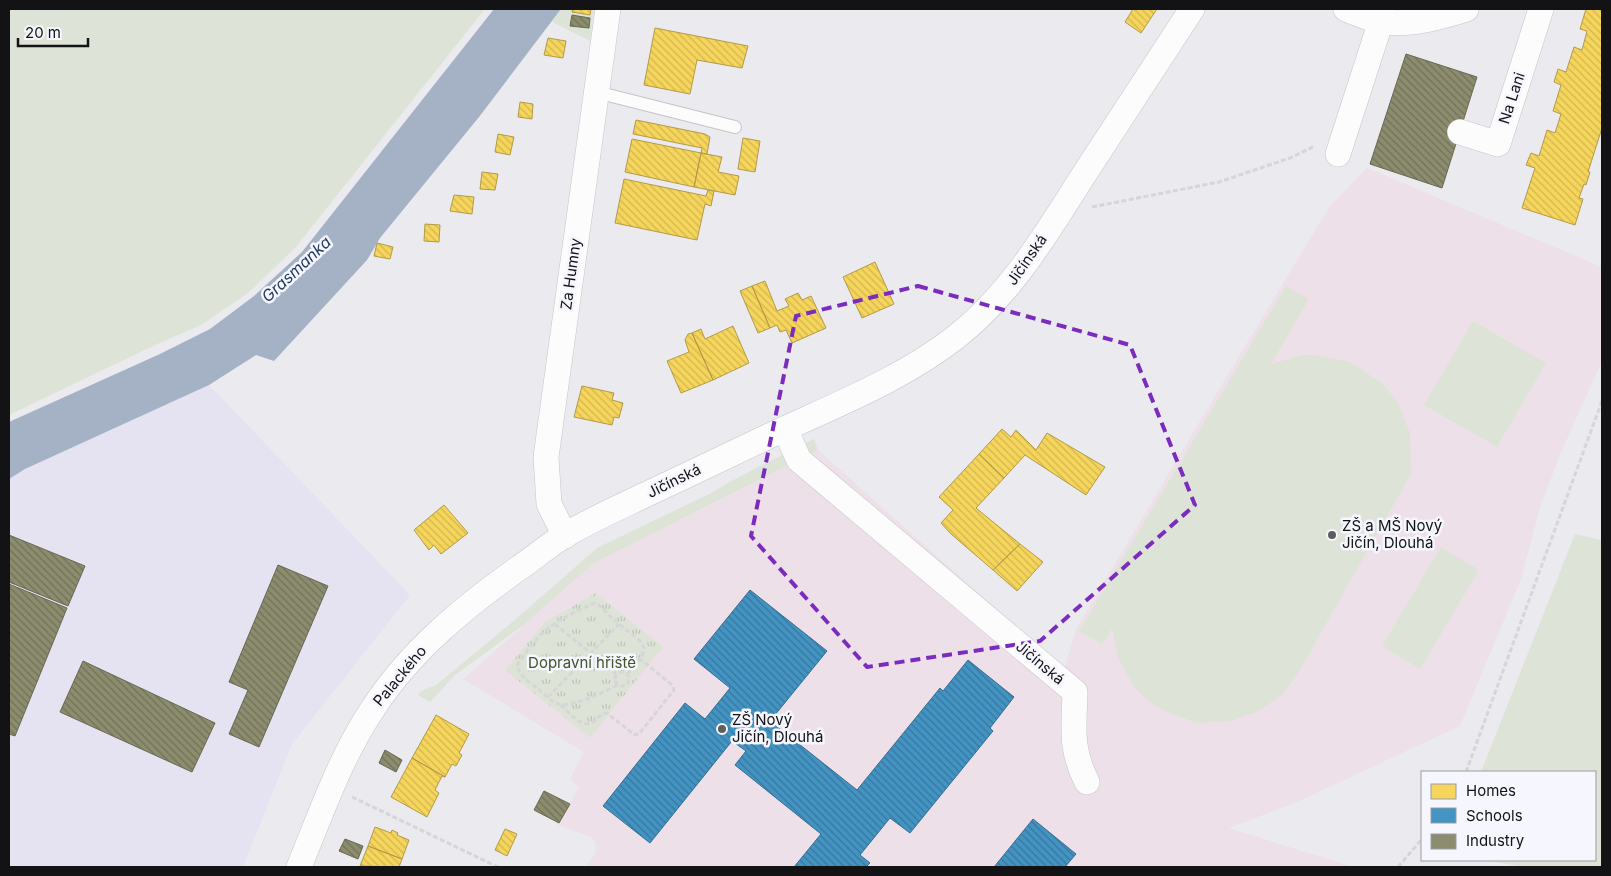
<svg xmlns="http://www.w3.org/2000/svg" width="1611" height="876" font-family="Inter,sans-serif">
  <style>
    .industrial { fill: #e5e2f1 }
    .education { fill: #eee0e8 }
    .green { fill: #dde4d7 }
    .park { fill: url(#park-tufts) }
    .water { fill: #a5b1c4 }
    .homes { fill: url(#homes-back-hatch); stroke: #b29b47 }
    .schools { fill: url(#schools-back-hatch); stroke: #356d8f }
    .industry { fill: url(#industry-back-hatch); stroke: #686853 }
    .lines { fill: none; stroke-linecap: round; stroke-linejoin: round }
    .service-casing { stroke: #c5c5c8; stroke-width: 14 }
    .minor-casing { stroke: #c5c5c8; stroke-width: 26 }
    .path { stroke: #d6d6d6; stroke-width: 3; stroke-dasharray: 5 2.5; stroke-linecap: butt }
    .service { stroke: #fcfcfd; stroke-width: 12 }
    .minor { stroke: #fcfcfd; stroke-width: 25 }
    .marked { fill: none; stroke: #7b2cbf; stroke-width: 4; stroke-dasharray: 10 6; stroke-linejoin: round }
    .poi-dot { fill: #5e5e61; stroke: #f6f6fe; stroke-width: 2 }
    .labels { text-anchor: middle; stroke-width: 5; stroke-linejoin: round; paint-order: stroke }
    .street-label { font-size: 15px; fill: #131315; stroke: #f6f6fe }
    .poi-label { font-size: 15px; fill: #131315; stroke: #f6f6fe; text-anchor: start }
    .park-label { font-size: 15px; fill: #415629; stroke: #f6f6fe }
    .water-label { font-size: 16px; font-style: italic; fill: #233b61; stroke: #f6f6fe }
  </style>
  <defs>
    <pattern id="park-tufts" width="24" height="20" patternUnits="userSpaceOnUse" patternTransform="scale(1.25)"><rect width="24" height="20" fill="#dde4d7"/><path d="M3 7l-1-3M5 7V3M7 7l1-3M15 17l-1-3M17 17v-4M19 17l1-3" fill="none" stroke="#bdc3b8"/></pattern>
    <pattern id="homes-back-hatch" width="6" height="6" patternUnits="userSpaceOnUse" patternTransform="scale(1.25)"><rect width="6" height="6" fill="#f6d55c"/><path d="M-1 5l2 2M0 0l6 6M5-1l2 2" fill="none" stroke="#d2b64f"/></pattern>
    <pattern id="schools-back-hatch" width="6" height="6" patternUnits="userSpaceOnUse" patternTransform="scale(1.25)"><rect width="6" height="6" fill="#4393c3"/><path d="M-1 5l2 2M0 0l6 6M5-1l2 2" fill="none" stroke="#37779d"/></pattern>
    <pattern id="industry-back-hatch" width="6" height="6" patternUnits="userSpaceOnUse" patternTransform="scale(1.25)"><rect width="6" height="6" fill="#8c8c6e"/><path d="M-1 5l2 2M0 0l6 6M5-1l2 2" fill="none" stroke="#717159"/></pattern>
  </defs>
  <rect width="100%" height="100%" fill="#eaeaef"/>
  <path class="industrial" d="M 209,385 L 410,595 L 292,744 L 243,867 L 9,867 L 9,479 L 25,469 Z"/>
  <path class="education" d="M 1367,168 L 1602,267 L 1602,361 L 1561,452 L 1540,507 L 1521,579 L 1460,726 L 1297,802 L 1229,828 L 1353,867 L 585,867 L 595,854 L 596,844 L 591,837 L 558,825 L 579,787 L 570,779 L 584,752 L 463,679 L 594,563 L 818,450 L 1064,670 L 1076,629 L 1224,381 L 1330,206 Z"/>
  <path class="green" d="M 9,9 L 485,9 L 295,248 L 248,293 L 201,325 L 153,346 L 9,415 Z
    M 561,9 L 594,9 L 590,41 L 552,22 Z
    M 1286,286 L 1309,299 L 1271,364 L 1301,355 L 1315,355 L 1350,362 L 1382,383 L 1398,402 L 1410,433 L 1411,474 L 1297,675 L 1282,695 L 1259,711 L 1231,721 L 1197,723 L 1166,712 L 1147,700 L 1134,687 L 1118,658 L 1112,629 L 1102,644 L 1079,631 Z
    M 1473,321 L 1546,363 L 1497,447 L 1424,405 Z
    M 814,439 L 818,450 L 594,563 L 525,624 L 455,675 L 430,702 L 418,695 L 421,691 L 436,685 L 516,619 L 597,548 L 709,494 L 737,478 Z
    M 1575,534 L 1602,540 L 1602,867 L 1523,867 L 1486,860 L 1595,860 L 1595,772 L 1481,772 Z
    M 1441,547 L 1479,570 L 1420,669 L 1382,646 Z"/>
  <path class="park" d="M 596,593 L 663,647 L 590,738 L 505,670 L 545,622 Z"/>
  <path class="water" d="M 494,9 L 561,9 L 479,117 L 380,238 L 367,260 L 274,361 L 256,355 L 209,385 L 25,469 L 9,479 L 9,422 L 160,354 L 210,329 L 254,296 L 302,252 Z"/>
  <path class="homes" d="M 573,9 L 591,9 L 590,15 L 572,12 Z
    M 1133,9 L 1157,9 L 1141,33 L 1125,22 Z
    M 1586,9 L 1602,9 L 1602,128 L 1588,172 L 1590,172 L 1586,185 L 1584,184 L 1579,198 L 1583,199 L 1575,225 L 1522,208 L 1535,168 L 1526,165 L 1531,153 L 1539,156 L 1547,130 L 1555,133 L 1561,114 L 1553,111 L 1561,85 L 1554,82 L 1558,69 L 1566,72 L 1574,47 L 1582,50 L 1587,31 L 1580,29 Z
    M 655,28 L 748,46 L 742,68 L 697,60 L 690,94 L 644,85 Z
    M 548,38 L 566,41 L 563,58 L 544,55 Z
    M 520,102 L 533,104 L 532,119 L 518,117 Z
    M 636,120 L 705,134 L 710,137 L 707,154 L 701,153 L 702,148 L 633,134 Z
    M 498,134 L 514,137 L 510,155 L 495,152 Z
    M 743,138 L 760,141 L 755,172 L 738,169 Z
    M 632,139 L 701,153 L 694,187 L 625,172 Z
    M 701,153 L 722,157 L 718,172 L 739,176 L 735,195 L 694,187 Z
    M 482,172 L 498,174 L 495,190 L 480,189 Z
    M 624,179 L 706,196 L 708,190 L 714,191 L 711,206 L 705,204 L 697,240 L 615,223 Z
    M 454,195 L 474,197 L 472,214 L 450,211 Z
    M 425,224 L 440,225 L 439,242 L 424,241 Z
    M 377,243 L 393,247 L 390,259 L 374,256 Z
    M 875,262 L 894,304 L 862,318 L 843,277 Z
    M 765,281 L 777,311 L 789,306 L 785,299 L 798,293 L 802,300 L 811,296 L 826,328 L 792,343 L 786,330 L 780,332 L 777,325 L 770,328 L 752,286 Z
    M 752,286 L 770,328 L 758,333 L 740,291 Z
    M 733,326 L 749,363 L 713,380 L 692,333 L 701,329 L 705,339 Z
    M 692,333 L 713,380 L 681,393 L 667,361 L 689,352 L 685,340 L 688,334 Z
    M 582,386 L 614,393 L 612,400 L 623,403 L 619,418 L 614,417 L 612,425 L 574,417 Z
    M 1002,429 L 1011,437 L 1016,430 L 1036,450 L 1047,433 L 1105,467 L 1086,495 L 1025,455 L 1004,478 L 979,454 Z
    M 979,454 L 1004,478 L 976,508 L 1020,544 L 993,570 L 951,534 L 941,523 L 953,510 L 939,497 Z
    M 444,505 L 468,533 L 441,554 L 434,545 L 429,550 L 414,530 Z
    M 1020,544 L 1043,562 L 1017,591 L 993,570 Z
    M 436,715 L 469,734 L 459,753 L 462,755 L 456,766 L 452,764 L 445,777 L 412,758 Z
    M 412,758 L 445,777 L 442,776 L 435,790 L 439,793 L 427,817 L 391,797 Z
    M 375,827 L 391,833 L 392,830 L 398,833 L 397,835 L 409,840 L 402,859 L 368,846 Z
    M 505,829 L 517,834 L 507,856 L 495,850 Z
    M 368,846 L 402,859 L 399,867 L 360,866 Z"/>
  <path class="schools" d="M 750,590 L 827,651 L 770,721 L 857,790 L 940,688 L 943,691 L 968,660 L 1014,697 L 990,728 L 993,731 L 910,833 L 890,818 L 860,855 L 870,863 L 866,867 L 794,867 L 821,834 L 735,765 L 746,751 L 732,741 L 650,843 L 603,806 L 685,703 L 705,719 L 730,688 L 694,659 Z
    M 1033,819 L 1076,854 L 1065,867 L 994,867 Z"/>
  <path class="industry" d="M 572,15 L 590,18 L 589,28 L 570,26 Z
    M 1406,54 L 1477,77 L 1442,188 L 1370,164 Z
    M 9,535 L 85,566 L 68,606 L 9,582 Z
    M 278,565 L 328,586 L 259,747 L 229,734 L 248,690 L 229,682 Z
    M 9,584 L 67,608 L 15,736 L 9,734 Z
    M 83,661 L 215,723 L 192,772 L 60,712 Z
    M 385,750 L 402,760 L 396,772 L 379,763 Z
    M 544,791 L 570,804 L 559,823 L 534,810 Z
    M 345,839 L 363,846 L 358,859 L 339,851 Z"/>
  <g class="lines">
    <defs>
      <path id="service" d="M 596,92 L 735,127"/>
      <path id="minor" d="M 1346,9 C 1359,14 1372,21 1386,22 C 1412,25 1441,17 1466,9
        M 1460,132 L 1498,144 L 1541,9
        M 1338,154 L 1381,21
        M 785,429 L 799,460 L 1075,692 C 1074,728 1070,749 1087,782
        M 565,536 L 549,504 L 546,457 L 608,9
        M 299,867 C 321,814 340,758 372,710 C 409,652 464,607 519,568 C 535,557 550,544 567,534 C 593,519 620,507 647,494 C 688,475 729,455 769,436 C 833,406 901,380 956,337 C 1011,294 1046,234 1083,176 C 1119,120 1156,65 1192,9"/>
    </defs>
    <use href="#service" class="service-casing"/>
    <use href="#minor" class="minor-casing"/>
    <path class="path" d="M 1092,207 L 1219,182 L 1290,158 L 1315,146
      M 555,624 L 616,674
      M615 679a7 7 0 1 1 14 0a7 7 0 1 1-14 0Z
      M 617,685 C 606,692 572,707 559,704 C 551,702 544,694 537,688 C 528,681 521,677 517,666 C 524,654 538,635 550,627 C 563,617 579,610 595,603 L 600,606 L 613,619 L 640,641 L 644,648 L 642,656 L 627,674
      M 548,697 L 619,624
      M 561,705 C 569,712 581,729 593,722 C 598,718 600,714 607,713 L 632,733 L 635,735 L 639,734 L 674,690 L 672,685 L 639,658
      M 1466,772 L 1602,401
      M 352,797 L 498,867
      M 1398,867 L 1422,839"/>
    <use href="#service" class="service"/>
    <use href="#minor" class="minor"/>
  </g>
  <path class="marked" d="M 918,286 L 1130,345 L 1195,505 L 1040,641 L 867,667 L 751,536 L 796,316 Z"/>
  <g class="poi-dot">
    <circle cx="1332" cy="535" r="5"/>
    <circle cx="722" cy="729" r="5"/>
  </g>
  <g class="labels">
    <g class="street-label">
      <text transform="translate(1512 98) rotate(-72)" y="5">Na Lani</text>
      <text transform="translate(1027 260) rotate(-55)" y="5">Jičínská</text>
      <text transform="translate(571 274) rotate(-82)" y="5">Za Humny</text>
      <text transform="translate(674 481) rotate(-26)" y="5">Jičínská</text>
      <text transform="translate(1040 663) rotate(40)" y="5">Jičínská</text>
      <text transform="translate(400 676) rotate(-50)" y="5">Palackého</text>
    </g>
    <g class="poi-label">
      <text x="1342" y="531">ZŠ a MŠ Nový<tspan x="1342" dy="17">Jičín, Dlouhá</tspan></text>
      <text x="732" y="725">ZŠ Nový<tspan x="732" dy="17">Jičín, Dlouhá</tspan></text>
    </g>
    <g class="park-label">
      <text x="582" y="668">Dopravní hřiště</text>
    </g>
    <g class="water-label">
      <text transform="translate(296 269) rotate(-43)" y="6">Grasmanka</text>
    </g>
  </g>
  <rect width="1611" height="876" fill="none" stroke="#131315" stroke-width="20"/>
  <rect x="1421" y="771" width="175" height="90" fill="#f6f6fe" stroke="#9b9ba1"/>
  <rect x="1431" y="784" width="25" height="15" fill="#f6d55c" stroke="#9b9ba1"/>
  <text x="1466" y="796" font-size="15" fill="#131315">Homes</text>
  <rect x="1431" y="808" width="25" height="15" fill="#4393c3" stroke="#9b9ba1"/>
  <text x="1466" y="821" font-size="15" fill="#131315">Schools</text>
  <rect x="1431" y="834" width="25" height="15" fill="#8c8c6e" stroke="#9b9ba1"/>
  <text x="1466" y="846" font-size="15" fill="#131315">Industry</text>
  <path d="M18 38v8h70v-8" fill="none" stroke="#131315" stroke-width="2.5"/>
  <text x="25" y="38" font-size="15" fill="#131315" stroke="#f6f6fe" stroke-width="4" paint-order="stroke">20 m</text>
</svg>
